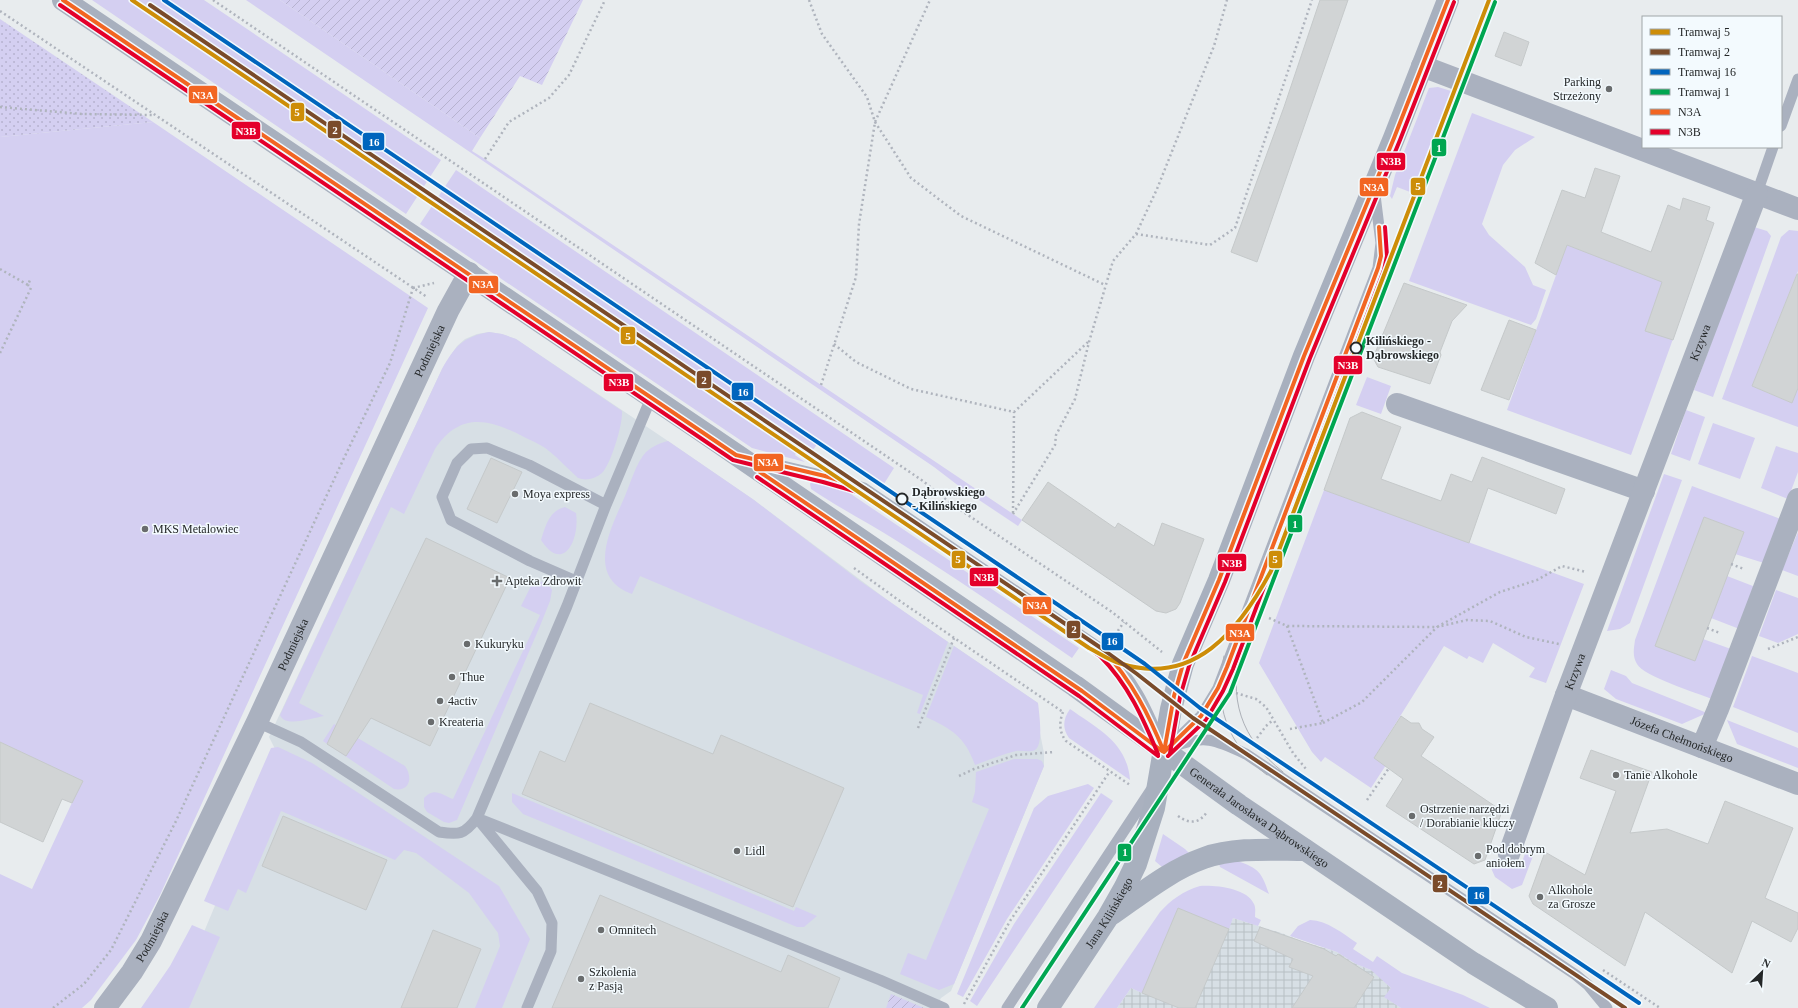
<svg xmlns="http://www.w3.org/2000/svg" width="1798" height="1008" font-family="'Times New Roman',serif">
  <style>
    .built { fill: #d7dfe5 }
    .industrial { fill: url(#industrial-grid) }
    .grass { fill: #d4cff1 }
    .park { fill: url(#park-dots) }
    .garden { fill: url(#garden-furrows) }
    .building { fill: #d1d4d5; stroke: #c5c9ca }
    .lines { fill: none; stroke-linecap: round; stroke-linejoin: round }
    .path { stroke: #afb4bd; stroke-width: 2.5; stroke-dasharray: 2 3; stroke-linecap: butt }
    .lane { stroke: #aab1bf; stroke-width: 11 }
    .street { stroke: #aab1bf; stroke-width: 22 }
    .secondary { stroke: #a8b0be; stroke-width: 22 }
    .tram { stroke: #acb0b7; stroke-width: 1 }
    .bus-1-casing { stroke: #f3fafe; stroke-width: 7 }
    .bus-2-casing { stroke: #f3fafe; stroke-width: 7 }
    .bus-1 { stroke: #f26522; stroke-width: 4 }
    .bus-2 { stroke: #e4002b; stroke-width: 4 }
    .tram-1-casing { stroke: #f3fafe; stroke-width: 7 }
    .tram-2-casing { stroke: #f3fafe; stroke-width: 7 }
    .tram-3-casing { stroke: #f3fafe; stroke-width: 7 }
    .tram-4-casing { stroke: #f3fafe; stroke-width: 7 }
    .tram-1 { stroke: #cd8d08; stroke-width: 4 }
    .tram-2 { stroke: #7a4b2a; stroke-width: 4 }
    .tram-3 { stroke: #0065bd; stroke-width: 4 }
    .tram-4 { stroke: #00a651; stroke-width: 4 }
    .poi-dot { fill: #696c6d; stroke: #f3fafe; stroke-width: 1.5 }
    .stop-dot { fill: #f3fafe; stroke: #242728; stroke-width: 2 }
    .labels { text-anchor: middle; stroke-width: 3; stroke-linejoin: round; paint-order: stroke }
    .poi-label { font-size: 12px; fill: #242728; stroke: #f3fafe; text-anchor: start }
    .stop-label { font-size: 12px; font-weight: bold; fill: #242728; stroke: #f3fafe; text-anchor: start }
    .street-label { font-size: 12px; fill: #242728; stroke: #f3fafe }
    .line-badge { stroke: #f3fafe; stroke-width: 1.5 }
    .badge-label { font-size: 11px; text-anchor: middle; font-weight: bold; fill: #fff }
  </style>
  <defs>
    <pattern id="industrial-grid" width="8" height="8" patternUnits="userSpaceOnUse"><rect width="8" height="8" fill="#d7dfe5"/><path d="M0 4h8M4 0v8" fill="none" stroke="#b8bfc4"/></pattern>
    <pattern id="park-dots" width="8" height="8" patternUnits="userSpaceOnUse"><rect width="8" height="8" fill="#d4cff1"/><path d="M2 2h.1M6 6h.1" fill="none" stroke="#b6b2cf" stroke-width="1.8" stroke-linecap="round"/></pattern>
    <pattern id="garden-furrows" width="10" height="10" patternUnits="userSpaceOnUse"><rect width="10" height="10" fill="#d4cff1"/><path d="M-1 1l2-2M0 10L10 0M9 11l2-2" fill="none" stroke="#b6b2cf"/></pattern>
  </defs>
  <rect width="100%" height="100%" fill="#e8ecee"/>
  <path class="built" d="M 489,332 L 502,334 L 516,339 L 668,441 L 754,500 L 894,605 L 1038,703 L 1039,728 L 1044,753 L 1044,766 L 951,991 L 941,998 L 936,1008 L 168,1008 L 191,963 L 278,755 L 269,737 L 442,369 L 457,346 L 465,339 L 477,334 Z"/>
  <path class="industrial" d="M 1178,908 L 1228,929 L 1233,918 L 1284,934 L 1301,941 L 1337,952 L 1356,964 L 1371,970 L 1380,977 L 1391,988 L 1385,997 L 1401,1008 L 1117,1008 L 1131,988 L 1142,993 Z"/>
  <path class="grass" d="M 92,0 L 204,0 L 441,160 L 406,214 Z
    M 246,0 L 280,0 L 480,138 L 472,151 L 485,159 L 1022,520 L 1018,526 L 964,490 L 934,467 Z
    M 1438,87 L 1461,94 L 1404,239 L 1402,238 L 1418,195 L 1397,187 L 1392,199 L 1390,196 L 1395,175 L 1429,88 Z
    M 1472,113 L 1535,137 L 1515,150 L 1503,165 L 1482,224 L 1489,235 L 1525,267 L 1533,285 L 1546,290 L 1536,319 L 1531,325 L 1409,281 Z
    M 153,122 L 428,308 L 160,895 L 136,940 L 91,1000 L 82,1008 L 0,1008 L 0,874 L 32,889 L 82,781 L 0,742 L 0,137 Z
    M 456,170 L 894,468 L 882,487 L 818,443 L 810,454 L 800,447 L 795,455 L 805,462 L 752,448 L 420,224 Z
    M 1754,227 L 1767,231 L 1771,236 L 1713,397 L 1694,390 Z
    M 1789,230 L 1798,231 L 1798,271 L 1752,386 L 1792,403 L 1798,388 L 1798,427 L 1722,399 L 1781,237 Z
    M 1567,245 L 1690,292 L 1631,455 L 1507,410 Z
    M 489,332 L 502,334 L 516,339 L 622,411 C 623,424 611,464 602,473 C 595,479 586,481 578,478 C 568,469 559,459 549,451 C 542,445 532,441 524,437 C 490,419 460,411 435,449 L 404,514 L 391,507 L 299,703 L 324,716 C 312,718 285,728 280,715 L 442,369 C 455,346 463,337 489,332 Z
    M 1367,377 L 1391,386 L 1381,414 L 1356,405 Z
    M 1686,410 L 1705,417 L 1690,461 L 1671,454 Z
    M 1713,423 L 1755,438 L 1740,479 L 1698,464 Z
    M 668,441 L 754,500 L 860,581 L 948,642 L 920,714 L 917,713 L 923,695 L 640,576 L 632,594 C 584,577 612,526 625,496 C 631,482 636,463 646,452 C 653,446 660,443 668,441 Z
    M 1776,446 L 1798,453 L 1798,472 L 1788,499 L 1761,488 Z
    M 1664,474 L 1682,480 L 1630,623 L 1620,629 L 1607,631 Z
    M 811,482 L 845,490 L 1079,648 L 1072,658 C 1014,618 956,578 897,541 C 869,523 839,508 811,489 L 810,484 Z
    M 1692,486 L 1781,519 L 1764,563 L 1735,554 L 1744,532 L 1704,517 L 1703,639 L 1731,649 L 1712,699 C 1697,693 1643,676 1637,664 C 1632,656 1634,648 1635,640 Z
    M 1324,490 L 1584,584 L 1546,683 L 1529,677 L 1535,668 L 1493,643 L 1483,663 L 1469,656 L 1467,659 L 1444,646 L 1374,758 L 1386,765 L 1371,788 L 1325,757 L 1321,762 L 1312,752 L 1259,663 Z
    M 565,507 L 576,513 C 580,540 563,574 541,540 C 546,525 549,511 565,507 Z
    M 1798,532 L 1798,576 L 1782,570 Z
    M 1727,576 L 1758,588 L 1742,630 L 1711,618 Z
    M 539,581 L 548,584 L 552,590 L 550,601 L 540,626 L 457,820 L 449,823 L 444,822 L 427,812 L 424,807 L 424,798 C 435,787 440,794 453,799 L 540,615 L 521,606 L 531,586 Z
    M 1776,590 L 1798,598 L 1798,634 L 1778,643 L 1759,636 Z
    M 954,646 L 1038,703 C 1039,713 1044,744 1035,750 C 1029,753 1022,750 1016,751 C 1003,754 989,760 975,765 C 965,737 952,729 926,717 Z
    M 1752,656 L 1798,673 L 1798,733 L 1733,707 Z
    M 1611,670 L 1626,676 L 1632,683 L 1707,713 L 1682,724 L 1616,699 L 1604,689 Z
    M 1070,709 C 1098,729 1127,742 1130,780 L 1069,738 C 1062,728 1063,719 1070,709 Z
    M 1727,720 L 1798,748 L 1798,768 L 1737,744 Z
    M 334,724 L 405,766 C 413,777 410,792 394,789 L 323,741 Z
    M 278,747 L 312,763 L 357,792 L 499,886 L 530,939 L 502,1008 L 475,1008 L 500,946 L 498,933 L 469,893 L 416,853 L 404,850 L 395,860 L 281,811 L 246,893 L 238,889 L 228,911 L 204,901 L 271,748 Z
    M 1014,759 L 1037,759 L 1042,761 L 1044,766 L 954,984 L 939,990 L 900,974 L 908,953 L 926,960 L 989,809 L 972,802 L 975,792 L 976,772 Z
    M 1088,784 L 1094,788 L 1007,919 L 963,997 L 957,994 L 1034,808 L 1048,796 Z
    M 512,793 L 794,911 L 796,907 L 817,916 L 804,927 L 797,927 L 523,814 L 512,802 Z
    M 1101,793 L 1113,801 L 977,1006 L 970,1001 L 1014,924 Z
    M 1163,834 L 1185,849 L 1190,854 L 1162,867 L 1155,861 Z
    M 1528,846 L 1536,848 L 1522,885 L 1512,889 L 1495,877 L 1491,868 L 1494,859 L 1520,867 Z
    M 1237,861 C 1259,868 1262,873 1269,894 L 1220,867 L 1219,864 Z
    M 1200,886 C 1215,885 1247,888 1254,904 C 1256,908 1255,913 1255,917 L 1261,920 L 1258,926 L 1233,918 L 1229,929 L 1178,908 L 1142,993 L 1131,988 L 1117,1008 L 1094,1008 L 1160,912 C 1171,900 1183,891 1200,886 Z
    M 1310,920 C 1328,921 1342,933 1357,943 L 1353,949 L 1373,962 L 1377,956 L 1402,973 L 1463,995 L 1490,1008 L 1401,1008 L 1384,997 L 1391,988 L 1371,970 L 1356,964 L 1337,952 L 1290,936 L 1298,926 Z
    M 192,925 L 220,937 L 189,1008 L 141,1008 L 170,966 Z"/>
  <path class="park" d="M 0,19 L 153,122 L 0,137 Z"/>
  <path class="garden" d="M 280,0 L 583,0 L 542,85 L 520,76 L 480,138 Z
    M 891,994 L 924,1008 L 886,1008 Z"/>
  <path class="building" d="M 1320,0 L 1348,0 L 1257,262 L 1231,252 L 1284,107 Z
    M 1504,32 L 1529,42 L 1521,66 L 1495,56 Z
    M 1595,168 L 1620,176 L 1601,232 L 1651,252 L 1668,205 L 1680,210 L 1683,198 L 1710,207 L 1706,220 L 1714,223 L 1673,340 L 1645,331 L 1662,282 L 1567,245 L 1556,275 L 1535,263 L 1562,190 L 1585,198 Z
    M 1797,274 L 1798,274 L 1798,388 L 1792,403 L 1752,386 Z
    M 1404,283 L 1467,305 L 1452,321 L 1440,352 L 1441,355 L 1430,384 L 1378,367 L 1373,358 Z
    M 1509,320 L 1536,330 L 1509,400 L 1481,390 Z
    M 1362,412 L 1401,427 L 1381,479 L 1441,501 L 1451,474 L 1472,482 L 1482,457 L 1565,489 L 1556,514 L 1488,488 L 1469,543 L 1324,490 L 1350,418 Z
    M 491,458 L 522,472 L 497,523 L 467,509 Z
    M 1048,482 L 1115,528 L 1118,523 L 1154,546 L 1162,523 L 1204,539 L 1180,603 L 1176,609 L 1166,613 L 1156,611 L 1022,520 Z
    M 1704,517 L 1744,532 L 1695,661 L 1655,646 Z
    M 426,538 L 510,578 L 430,746 L 371,718 L 346,756 L 327,744 Z
    M 590,703 L 713,754 L 721,735 L 844,788 L 793,907 L 522,794 L 540,751 L 565,762 Z
    M 1401,716 L 1411,723 L 1419,723 L 1422,729 L 1434,737 L 1421,756 L 1502,811 L 1485,860 L 1474,864 L 1386,806 L 1403,779 L 1374,758 Z
    M 0,742 L 83,781 L 72,803 L 62,799 L 43,842 L 0,822 Z
    M 1591,750 L 1652,772 L 1630,833 L 1667,829 L 1708,844 L 1725,801 L 1793,828 L 1765,898 L 1798,913 L 1798,928 L 1791,942 L 1752,921 L 1732,973 L 1645,912 L 1625,966 L 1533,904 L 1529,896 L 1545,852 L 1585,875 L 1616,791 L 1580,778 Z
    M 283,816 L 387,860 L 366,910 L 262,866 Z
    M 600,895 L 781,972 L 788,955 L 840,978 L 828,1008 L 552,1008 Z
    M 1178,908 L 1229,929 L 1195,1008 L 1179,1008 L 1142,993 Z
    M 1260,927 L 1324,949 L 1336,956 L 1338,954 L 1374,977 L 1354,1008 L 1292,1008 L 1313,976 L 1289,967 L 1293,959 L 1254,941 Z
    M 433,930 L 481,949 L 457,1008 L 401,1008 Z"/>
  <g class="lines">
    <path class="path" d="M 213,0 L 923,481 L 953,505 L 1112,612 L 1162,652
      M 809,0 L 822,34 L 867,97 L 875,122 L 911,178 L 961,216 L 1105,285
      M 0,11 L 427,297
      M 0,107 L 82,114 L 153,115
      M 485,159 L 509,122 L 549,98 L 569,75 L 605,0
      M 1136,234 L 1210,245 L 1235,228 L 1312,0
      M 0,269 L 28,285 L 30,280
      M 413,288 L 434,283
      M 834,344 L 856,362 L 911,389 L 1014,412 L 1088,342
      M 0,353 L 31,288 L 28,285
      M 821,385 L 856,277 L 859,224 L 875,122 L 930,0
      M 1013,513 L 1014,412
      M 1013,514 L 1055,445 L 1056,435 L 1075,399 L 1089,342 L 1113,261 L 1136,234 L 1157,189 L 1214,46 L 1227,0
      M 1731,564 L 1744,569
      M 854,568 L 897,599 L 1063,712
      M 1269,618 L 1287,626 L 1437,627 L 1500,592 L 1537,580 L 1562,566 L 1586,572
      M 1287,626 L 1323,723 L 1290,729
      M 1707,628 L 1720,633
      M 1115,635 L 1124,622
      M 1768,649 L 1798,637
      M 1236,693 L 1256,699 L 1266,707 L 1293,753 L 1306,769
      M 1063,712 C 1059,722 1059,732 1066,741 L 1130,785
      M 1323,723 L 1362,702 L 1437,627 L 1467,620 L 1490,621 L 1526,637 L 1559,644
      M 918,728 L 954,638
      M 1257,738 L 1266,726 L 1273,720
      M 959,776 L 974,769 L 1016,755 L 1054,752
      M 1367,800 L 1389,768
      M 1178,816 C 1189,824 1199,824 1207,812
      M 1603,970 L 1660,1008
      M 964,1004 L 1010,921 L 1110,771
      M 53,1008 L 84,984 L 111,950 L 176,821 L 344,458 L 390,363 L 413,288"/>
    <path class="lane" d="M 1781,126 L 1798,79
      M 1757,193 L 1773,147
      M 753,459 L 825,476 L 864,488 L 1104,651 C 1133,679 1146,707 1161,744
      M 576,581 L 530,561 L 451,520 L 442,497 L 457,463 L 471,449 L 487,448 L 529,465 L 606,505
      M 257,722 L 301,742 L 439,832 C 459,835 464,835 477,818 L 880,980 L 944,1008
      M 1173,747 C 1204,734 1216,740 1246,754 L 1576,975 L 1588,985 L 1607,1008
      M 1166,750 L 1201,716 L 1218,688 L 1378,268 L 1381,243 L 1375,195
      M 527,1008 L 551,951 L 552,923 L 537,891 L 477,818 L 567,606 L 606,505 L 651,398
      M 1007,1008 L 1151,790"/>
    <g class="street">
      <path d="M 1422,66 L 1798,209"/>
      <path d="M 1397,404 L 1644,491"/>
      <path id="s1" d="M 1566,695 L 1798,784"/>
      <path d="M 1702,747 L 1718,709 L 1798,499"/>
      <path id="s2" d="M 1509,854 L 1566,695 L 1757,193"/>
      <path id="s3" d="M 105,1008 L 132,972 L 151,941 L 257,722 L 448,311 L 469,273"/>
    </g>
    <g class="secondary">
      <path id="s4" d="M 63,0 L 709,436 L 1075,686 L 1239,805 L 1473,963 L 1547,1008"/>
      <path d="M 1112,914 C 1141,894 1170,870 1204,858 C 1235,847 1272,850 1305,850"/>
      <path id="s5" d="M 1048,1008 L 1108,917 L 1125,887 L 1136,864 L 1154,808 L 1171,709 L 1183,664 L 1219,580 L 1304,356 L 1394,138 L 1448,0"/>
    </g>
    <path class="tram" d="M 1242,646 C 1227,698 1241,739 1283,772
      M 1224,656 C 1213,704 1227,745 1267,775"/>
    <defs>
      <path id="bus-1" d="M 63,0 L 736,455 L 825,476 L 864,488 L 1104,651 C 1132,681 1149,715 1164,752
        M 760,472 L 1082,691 L 1162,751
        M 1164,752 L 1174,696 L 1183,664 L 1219,580 L 1304,356 L 1394,138 L 1448,0
        M 1164,752 L 1201,716 L 1218,688 L 1227,667 L 1378,268 L 1381,256 L 1379,227"/>
      <path id="bus-2" d="M 60,5 L 733,460 L 823,482 L 861,493 L 1100,656 C 1128,684 1143,718 1158,754
        M 757,477 L 1079,696 L 1158,756
        M 1170,753 L 1180,697 L 1189,666 L 1225,582 L 1310,358 L 1400,140 L 1454,2
        M 1168,756 L 1206,720 L 1223,691 L 1233,669 L 1384,270 L 1387,256 L 1385,227"/>
    </defs>
    <use href="#bus-1" class="bus-1-casing"/>
    <use href="#bus-2" class="bus-2-casing"/>
    <use href="#bus-1" class="bus-1"/>
    <use href="#bus-2" class="bus-2"/>
    <defs>
      <path id="tram-1" d="M 132,0 L 1089,648 C 1099,653 1109,660 1119,663 C 1194,688 1240,629 1271,571 L 1489,0"/>
      <path id="tram-2" d="M 150,5 L 1101,648 L 1137,674 L 1193,718 L 1625,1008"/>
      <path id="tram-3" d="M 164,0 L 1107,638 L 1145,664 L 1200,708 L 1639,1003"/>
      <path id="tram-4" d="M 1022,1008 L 1230,693 L 1495,2"/>
    </defs>
    <use href="#tram-1" class="tram-1-casing"/>
    <use href="#tram-2" class="tram-2-casing"/>
    <use href="#tram-3" class="tram-3-casing"/>
    <use href="#tram-4" class="tram-4-casing"/>
    <use href="#tram-1" class="tram-1"/>
    <use href="#tram-2" class="tram-2"/>
    <use href="#tram-3" class="tram-3"/>
    <use href="#tram-4" class="tram-4"/>
  </g>
  <g class="poi-dot">
    <circle cx="1609" cy="89" r="4"/>
    <circle cx="515" cy="494" r="4"/>
    <circle cx="145" cy="529" r="4"/>
    <path d="M495 575h4v4h4v4h-4v4h-4v-4h-4v-4h4z"/>
    <circle cx="467" cy="644" r="4"/>
    <circle cx="452" cy="677" r="4"/>
    <circle cx="440" cy="701" r="4"/>
    <circle cx="431" cy="722" r="4"/>
    <circle cx="1616" cy="775" r="4"/>
    <circle cx="1412" cy="816" r="4"/>
    <circle cx="737" cy="851" r="4"/>
    <circle cx="1478" cy="856" r="4"/>
    <circle cx="1540" cy="897" r="4"/>
    <circle cx="601" cy="930" r="4"/>
    <circle cx="581" cy="979" r="4"/>
  </g>
  <g class="stop-dot">
    <circle cx="1356" cy="348" r="5.5"/>
    <circle cx="902" cy="499" r="5.5"/>
  </g>
  <g class="labels">
    <g class="poi-label">
      <text x="1601" y="86" text-anchor="end">Parking<tspan x="1601" dy="14">Strzeżony</tspan></text>
      <text x="523" y="498">Moya express</text>
      <text x="153" y="533">MKS Metalowiec</text>
      <text x="505" y="585">Apteka Zdrowit</text>
      <text x="475" y="648">Kukuryku</text>
      <text x="460" y="681">Thue</text>
      <text x="448" y="705">4activ</text>
      <text x="439" y="726">Kreateria</text>
      <text x="1624" y="779">Tanie Alkohole</text>
      <text x="1420" y="813">Ostrzenie narzędzi<tspan x="1420" dy="14">/ Dorabianie kluczy</tspan></text>
      <text x="1486" y="853">Pod dobrym<tspan x="1486" dy="14">aniołem</tspan></text>
      <text x="745" y="855">Lidl</text>
      <text x="1548" y="894">Alkohole<tspan x="1548" dy="14">za Grosze</tspan></text>
      <text x="609" y="934">Omnitech</text>
      <text x="589" y="976">Szkolenia<tspan x="589" dy="14">z Pasją</tspan></text>
    </g>
    <g class="stop-label">
      <text x="1366" y="345">Kilińskiego -<tspan x="1366" dy="14">Dąbrowskiego</tspan></text>
      <text x="912" y="496">Dąbrowskiego<tspan x="912" dy="14">- Kilińskiego</tspan></text>
    </g>
    <g class="street-label">
      <text dy="4" stroke="none"><textPath href="#s2" startOffset="546">Krzywa</textPath></text>
      <text dy="4" stroke="none"><textPath href="#s3" startOffset="734">Podmiejska</textPath></text>
      <text dy="4" stroke="none"><textPath href="#s3" startOffset="410">Podmiejska</textPath></text>
      <text dy="4" stroke="none"><textPath href="#s2" startOffset="194">Krzywa</textPath></text>
      <text dy="4" stroke="none"><textPath href="#s1" startOffset="124">Józefa Chełmońskiego</textPath></text>
      <text dy="4" stroke="none"><textPath href="#s4" startOffset="1449">Generała Jarosława Dąbrowskiego</textPath></text>
      <text dy="4" stroke="none"><textPath href="#s5" startOffset="113">Jana Kilińskiego</textPath></text>
      <text dy="4" stroke="none"><textPath href="#s3" startOffset="86">Podmiejska</textPath></text>
    </g>
  </g>
  <g class="line-badge">
    <rect x="188" y="85" width="30" height="19" rx="4" fill="#f26522"/>
    <rect x="290" y="102" width="15" height="20" rx="4" fill="#cd8d08"/>
    <rect x="327" y="120" width="15" height="19" rx="4" fill="#7a4b2a"/>
    <rect x="231" y="121" width="30" height="19" rx="4" fill="#e4002b"/>
    <rect x="362" y="132" width="23" height="19" rx="4" fill="#0065bd"/>
    <rect x="1431" y="138" width="16" height="19" rx="4" fill="#00a651"/>
    <rect x="1376" y="152" width="30" height="19" rx="4" fill="#e4002b"/>
    <rect x="1410" y="177" width="16" height="19" rx="4" fill="#cd8d08"/>
    <rect x="1359" y="177" width="30" height="20" rx="4" fill="#f26522"/>
    <rect x="468" y="275" width="31" height="19" rx="4" fill="#f26522"/>
    <rect x="620" y="326" width="16" height="19" rx="4" fill="#cd8d08"/>
    <rect x="1333" y="355" width="30" height="20" rx="4" fill="#e4002b"/>
    <rect x="696" y="370" width="16" height="19" rx="4" fill="#7a4b2a"/>
    <rect x="603" y="373" width="31" height="19" rx="4" fill="#e4002b"/>
    <rect x="731" y="382" width="23" height="19" rx="4" fill="#0065bd"/>
    <rect x="753" y="453" width="31" height="19" rx="4" fill="#f26522"/>
    <rect x="1287" y="514" width="16" height="19" rx="4" fill="#00a651"/>
    <rect x="1268" y="550" width="15" height="19" rx="4" fill="#cd8d08"/>
    <rect x="951" y="550" width="15" height="19" rx="4" fill="#cd8d08"/>
    <rect x="1217" y="553" width="30" height="19" rx="4" fill="#e4002b"/>
    <rect x="969" y="567" width="30" height="20" rx="4" fill="#e4002b"/>
    <rect x="1022" y="596" width="30" height="19" rx="4" fill="#f26522"/>
    <rect x="1066" y="620" width="15" height="19" rx="4" fill="#7a4b2a"/>
    <rect x="1225" y="623" width="30" height="19" rx="4" fill="#f26522"/>
    <rect x="1101" y="632" width="23" height="19" rx="4" fill="#0065bd"/>
    <rect x="1117" y="843" width="15" height="19" rx="4" fill="#00a651"/>
    <rect x="1432" y="874" width="16" height="19" rx="4" fill="#7a4b2a"/>
    <rect x="1467" y="886" width="23" height="19" rx="4" fill="#0065bd"/>
  </g>
  <g class="badge-label">
    <text x="203" y="99">N3A</text>
    <text x="297" y="116">5</text>
    <text x="335" y="134">2</text>
    <text x="246" y="135">N3B</text>
    <text x="374" y="146">16</text>
    <text x="1439" y="152">1</text>
    <text x="1391" y="165">N3B</text>
    <text x="1418" y="190">5</text>
    <text x="1374" y="191">N3A</text>
    <text x="483" y="288">N3A</text>
    <text x="628" y="340">5</text>
    <text x="1348" y="369">N3B</text>
    <text x="704" y="384">2</text>
    <text x="619" y="386">N3B</text>
    <text x="743" y="396">16</text>
    <text x="768" y="466">N3A</text>
    <text x="1295" y="528">1</text>
    <text x="1275" y="563">5</text>
    <text x="958" y="563">5</text>
    <text x="1232" y="567">N3B</text>
    <text x="984" y="581">N3B</text>
    <text x="1037" y="609">N3A</text>
    <text x="1074" y="633">2</text>
    <text x="1240" y="637">N3A</text>
    <text x="1112" y="645">16</text>
    <text x="1125" y="856">1</text>
    <text x="1440" y="888">2</text>
    <text x="1479" y="899">16</text>
  </g>
  <rect x="1642" y="16" width="140" height="132" fill="#f3fafe" stroke="#a0a6a8"/>
  <rect x="1650" y="29" width="20" height="6" fill="#cd8d08" stroke="#a0a6a8"/>
  <text x="1678" y="36" font-size="12" fill="#242728">Tramwaj 5</text>
  <rect x="1650" y="49" width="20" height="6" fill="#7a4b2a" stroke="#a0a6a8"/>
  <text x="1678" y="56" font-size="12" fill="#242728">Tramwaj 2</text>
  <rect x="1650" y="69" width="20" height="6" fill="#0065bd" stroke="#a0a6a8"/>
  <text x="1678" y="76" font-size="12" fill="#242728">Tramwaj 16</text>
  <rect x="1650" y="89" width="20" height="6" fill="#00a651" stroke="#a0a6a8"/>
  <text x="1678" y="96" font-size="12" fill="#242728">Tramwaj 1</text>
  <rect x="1650" y="109" width="20" height="6" fill="#f26522" stroke="#a0a6a8"/>
  <text x="1678" y="116" font-size="12" fill="#242728">N3A</text>
  <rect x="1650" y="129" width="20" height="6" fill="#e4002b" stroke="#a0a6a8"/>
  <text x="1678" y="136" font-size="12" fill="#242728">N3B</text>
  <g transform="translate(1762 972) rotate(25)" stroke="#f3fafe" stroke-width="3" paint-order="stroke">
  <path d="M0-3L7 15L0 10L-7 15Z" fill="#242728"/>
  <text y="-6" font-size="11" font-weight="bold" text-anchor="middle" fill="#242728">N</text>
  </g>
</svg>
